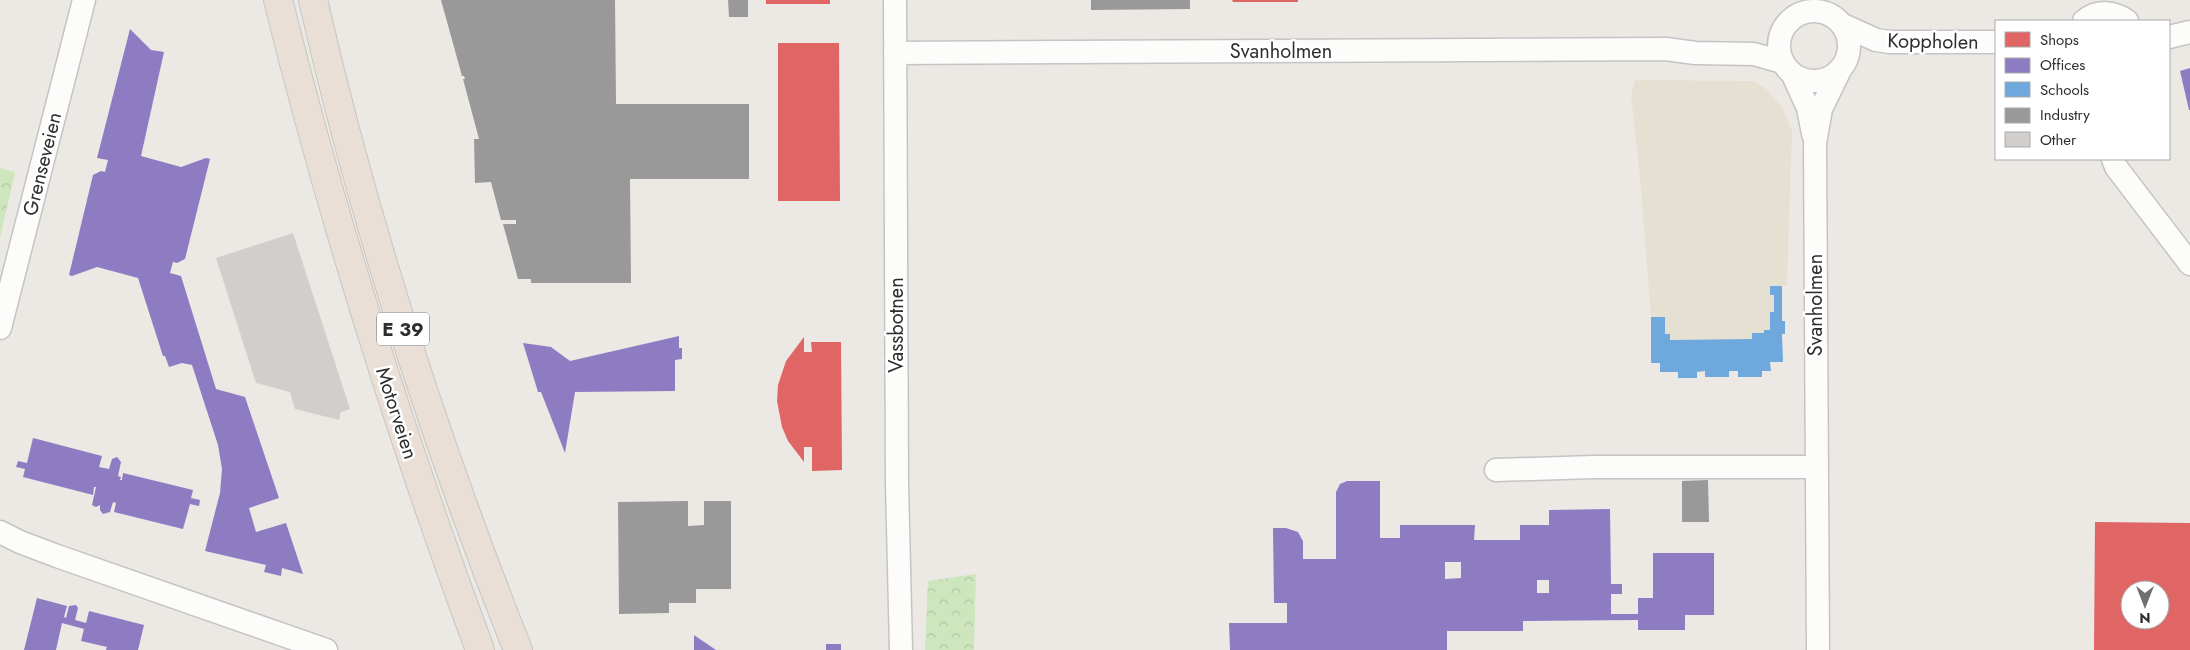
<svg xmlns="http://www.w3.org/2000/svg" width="2190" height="650" font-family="Jost,sans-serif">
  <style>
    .education { fill: #e6e0d3 }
    .forest { fill: url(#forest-crowns) }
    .shops { fill: #e06666; fill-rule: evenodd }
    .offices { fill: #8e7cc3; fill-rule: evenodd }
    .schools { fill: #6fa8dc }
    .industry { fill: #999 }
    .building { fill: #d1cecb }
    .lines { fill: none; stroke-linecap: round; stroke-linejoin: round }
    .minor-casing { stroke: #c5c4c5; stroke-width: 25 }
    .highway-casing { stroke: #c6c5c4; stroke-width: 30 }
    .minor { stroke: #fcfcfb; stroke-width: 22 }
    .highway { stroke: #eadfd6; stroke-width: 28 }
    .labels { text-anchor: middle; stroke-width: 5; stroke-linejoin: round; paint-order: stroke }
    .shield { fill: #fff; stroke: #6d6d6d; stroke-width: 1 }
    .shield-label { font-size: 19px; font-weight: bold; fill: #2e2e2e }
    .street-label { font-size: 20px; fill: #2e2e2e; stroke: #fff }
  </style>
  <defs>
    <pattern id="forest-crowns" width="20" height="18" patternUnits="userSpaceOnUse" patternTransform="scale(1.25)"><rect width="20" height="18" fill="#cee6be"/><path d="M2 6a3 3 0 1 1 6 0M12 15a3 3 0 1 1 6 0" fill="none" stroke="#b1c6a4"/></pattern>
  </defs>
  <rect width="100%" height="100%" fill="#ece8e4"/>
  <path class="education" d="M 1635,80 L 1753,81 L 1766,89 L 1783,108 L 1792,131 L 1787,286 L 1770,286 L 1770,295 L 1774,295 L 1774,312 L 1770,313 L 1770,330 L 1752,339 L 1670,340 L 1670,334 L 1665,334 L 1665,317 L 1651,317 L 1640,177 L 1631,95 Z"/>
  <path class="forest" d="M 0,168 L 15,172 L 0,238 Z
    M 976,574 L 974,650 L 925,650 L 928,581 Z"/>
  <path class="shops" d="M 766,0 L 830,0 L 830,4 L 766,4 Z
    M 1232,0 L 1298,0 L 1298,2 L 1233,2 Z
    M 778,43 L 839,43 L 840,201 L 778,201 Z
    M 804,337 L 804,352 L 812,352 L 811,342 L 841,342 L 842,470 L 812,471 L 812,447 L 804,447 L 804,462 L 788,441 L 782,427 L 777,401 L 778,385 L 786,361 Z
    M 2095,522 L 2190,523 L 2190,650 L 2094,650 ZM 2130,590 L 2160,590 L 2160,620 L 2130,620 Z"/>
  <path class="offices" d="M 130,29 L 151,50 L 164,52 L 141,156 L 181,167 L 206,158 L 210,159 L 185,259 L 177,263 L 173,262 L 170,273 L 181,276 L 216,389 L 245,397 L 279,498 L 249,508 L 256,532 L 286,523 L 303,574 L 282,568 L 281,576 L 264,572 L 266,565 L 205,551 L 220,493 L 222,469 L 218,445 L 192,365 L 182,363 L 169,367 L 165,356 L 163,356 L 138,278 L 97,267 L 72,276 L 69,275 L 93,175 L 101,171 L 105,172 L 108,160 L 97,158 Z
    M 2190,68 L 2190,110 L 2189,110 L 2180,71 Z
    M 679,336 L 679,348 L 682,348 L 682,359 L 675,360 L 675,391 L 575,392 L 565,453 L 541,392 L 538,392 L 523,343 L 551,347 L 570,361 Z
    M 33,438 L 102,456 L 99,467 L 109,469 L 112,459 L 117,457 L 121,462 L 118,476 L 121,477 L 120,480 L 122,480 L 123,473 L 193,490 L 191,498 L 200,500 L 199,506 L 190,504 L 183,529 L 114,512 L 116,503 L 113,502 L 110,512 L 103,514 L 100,510 L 100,505 L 96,507 L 92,505 L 96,487 L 94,487 L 93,495 L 23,477 L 25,469 L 16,467 L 18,461 L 27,463 Z
    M 1347,481 L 1380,481 L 1380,538 L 1400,538 L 1400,525 L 1475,525 L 1474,540 L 1520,540 L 1520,525 L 1549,525 L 1549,510 L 1610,509 L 1611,584 L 1622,584 L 1622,594 L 1611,594 L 1611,614 L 1638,614 L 1638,598 L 1653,598 L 1653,553 L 1714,553 L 1714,615 L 1685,615 L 1685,630 L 1638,630 L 1638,620 L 1523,621 L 1523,631 L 1447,631 L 1447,650 L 1230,650 L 1229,623 L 1287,623 L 1287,603 L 1274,603 L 1273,528 L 1286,528 L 1298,532 L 1303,541 L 1303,559 L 1336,559 L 1336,492 L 1340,484 ZM 1445,562 L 1461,562 L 1461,578 L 1445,579 ZM 1537,580 L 1549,580 L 1549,593 L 1537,593 Z
    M 37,598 L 67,606 L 64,617 L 66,618 L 69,606 L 76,605 L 78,608 L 75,620 L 86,623 L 89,611 L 144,625 L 138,650 L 106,650 L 107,647 L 81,641 L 84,629 L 62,623 L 56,650 L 24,650 Z
    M 694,635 L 716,650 L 694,650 Z
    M 826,644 L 841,644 L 841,650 L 826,650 Z"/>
  <path class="schools" d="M 1770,286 L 1782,286 L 1782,321 L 1785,321 L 1785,334 L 1782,334 L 1783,362 L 1770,362 L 1771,371 L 1762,371 L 1762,377 L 1738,377 L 1738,371 L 1729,371 L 1729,377 L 1705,377 L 1705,371 L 1697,372 L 1697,378 L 1678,378 L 1678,372 L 1660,372 L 1660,363 L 1651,363 L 1651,317 L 1665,317 L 1665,334 L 1670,334 L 1670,340 L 1752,339 L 1752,333 L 1764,333 L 1764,330 L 1770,330 L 1770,312 L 1774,312 L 1774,295 L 1770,295 Z"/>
  <path class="industry" d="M 441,0 L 615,0 L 616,104 L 749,104 L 749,179 L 630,179 L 631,283 L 531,283 L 531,279 L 518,279 L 503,224 L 516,224 L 516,220 L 501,220 L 491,182 L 475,183 L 474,139 L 479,139 L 463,79 L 465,79 L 464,76 L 462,76 Z
    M 728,0 L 748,0 L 748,17 L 729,17 Z
    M 1091,0 L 1190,0 L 1190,9 L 1091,10 Z
    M 1708,480 L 1709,522 L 1682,522 L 1682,481 Z
    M 688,501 L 688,526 L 704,525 L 704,501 L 731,501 L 731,589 L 696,589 L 696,603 L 669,603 L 669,613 L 619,614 L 618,502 Z"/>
  <path class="building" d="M 293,233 L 350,409 L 341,412 L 339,420 L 295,409 L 290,392 L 256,383 L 216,258 Z"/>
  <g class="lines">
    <defs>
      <path id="minor" d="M 895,0 L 897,484 L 901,650
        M1779 46a35 35 0 1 1 70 0a35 35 0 1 1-70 0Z
        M 2084,21 C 2097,10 2114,11 2127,21
        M 1843,25 L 1876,40 L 1890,42 L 1996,42
        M 2169,37 L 2190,32
        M 895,53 L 1666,49 L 1695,53 L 1754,54 L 1782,62
        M 1793,75 L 1808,108 L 1813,134
        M 2113,159 L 2116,167 L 2190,264
        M 0,328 L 84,0
        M 1496,470 L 1593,467 L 1816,467
        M 0,532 L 20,542 L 57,556 L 326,650
        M 1818,650 L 1815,143 L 1821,109 L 1840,70"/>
      <path id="highway" d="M 278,0 C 333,221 401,437 480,650
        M 313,0 C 364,222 434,439 518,650"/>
    </defs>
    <use href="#minor" class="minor-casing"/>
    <use href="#highway" class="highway-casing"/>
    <use href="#minor" class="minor"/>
    <use href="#highway" class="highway"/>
  </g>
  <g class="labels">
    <rect class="shield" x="377" y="312.5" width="52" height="33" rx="4"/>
    <g class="shield-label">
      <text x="403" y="336">E 39</text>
    </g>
    <g class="street-label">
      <text transform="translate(1933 41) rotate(1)" y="7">Koppholen</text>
      <text x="1281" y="58">Svanholmen</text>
      <text transform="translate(42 164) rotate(-76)" y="7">Grenseveien</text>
      <text transform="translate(1815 305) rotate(-90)" y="7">Svanholmen</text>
      <text transform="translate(896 325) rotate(-90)" y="7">Vassbotnen</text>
      <text transform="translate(397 413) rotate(72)" y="7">Motorveien</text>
    </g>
  </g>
  <rect x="1995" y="20" width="175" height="140" fill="#ffffff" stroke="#ababab"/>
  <rect x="2005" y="32" width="25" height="15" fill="#e06666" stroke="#ababab"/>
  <text x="2040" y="45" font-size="15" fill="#2e2e2e">Shops</text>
  <rect x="2005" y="58" width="25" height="15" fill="#8e7cc3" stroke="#ababab"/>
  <text x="2040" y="70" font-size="15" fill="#2e2e2e">Offices</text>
  <rect x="2005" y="82" width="25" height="15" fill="#6fa8dc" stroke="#ababab"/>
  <text x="2040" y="95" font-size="15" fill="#2e2e2e">Schools</text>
  <rect x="2005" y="108" width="25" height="15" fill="#999999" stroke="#ababab"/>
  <text x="2040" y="120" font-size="15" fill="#2e2e2e">Industry</text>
  <rect x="2005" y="132" width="25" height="15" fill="#d1cecb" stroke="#ababab"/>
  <text x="2040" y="145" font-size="15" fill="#2e2e2e">Other</text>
  <g transform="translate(2145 605) rotate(180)"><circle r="24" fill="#ffffff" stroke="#ababab"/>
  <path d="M0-4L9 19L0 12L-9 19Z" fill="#706f6e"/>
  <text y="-8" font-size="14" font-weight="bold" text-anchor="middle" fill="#2e2e2e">N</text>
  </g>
</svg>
